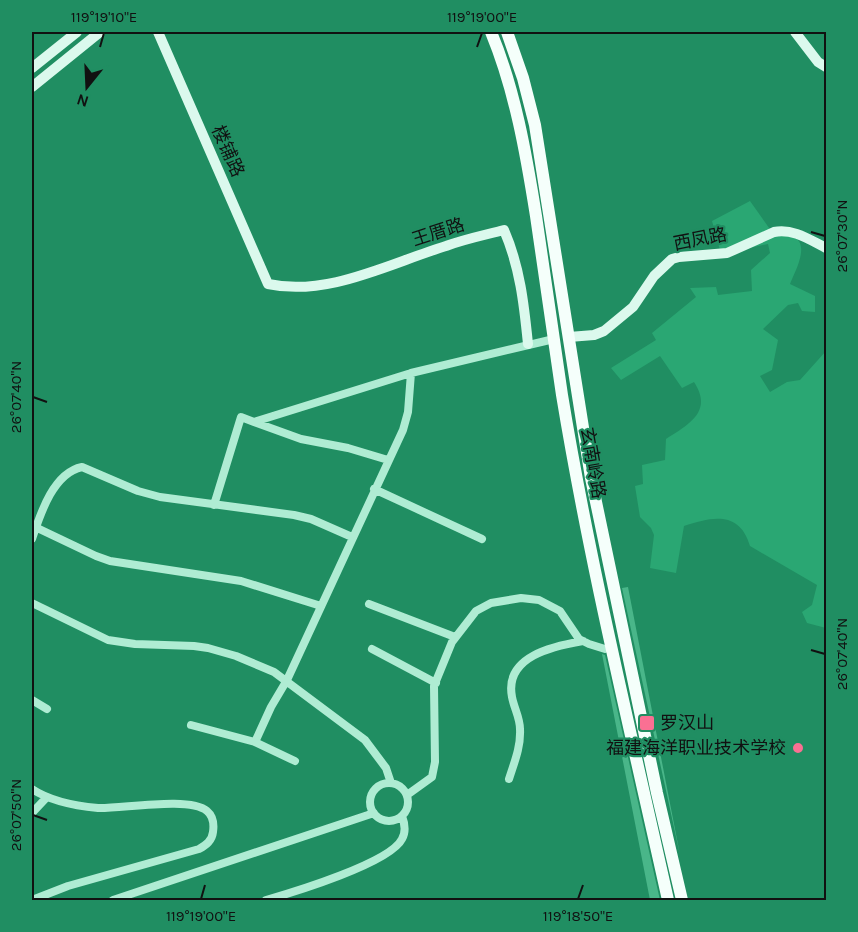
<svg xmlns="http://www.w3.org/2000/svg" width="858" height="932" font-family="Karla,'Noto Sans SC',sans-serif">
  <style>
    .green { fill: #2aa773 }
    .building { fill: #49b689 }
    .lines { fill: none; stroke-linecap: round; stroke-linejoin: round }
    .street { stroke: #afecd3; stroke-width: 8 }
    .secondary { stroke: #dbf9ed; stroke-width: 10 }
    .primary { stroke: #f5fffb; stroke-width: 12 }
    .ticks { fill: none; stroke: #111; stroke-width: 2 }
    .poi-dot { fill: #fa7093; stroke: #208e62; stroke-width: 2 }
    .labels { text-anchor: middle; stroke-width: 4.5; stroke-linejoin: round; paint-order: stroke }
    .street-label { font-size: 18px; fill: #111; stroke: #208e62 }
    .poi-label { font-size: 18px; fill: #111; stroke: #208e62; text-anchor: start }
    .neatline { fill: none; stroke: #111; stroke-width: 2 }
    .ticks-label { font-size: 15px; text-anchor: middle; fill: #111 }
  </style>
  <rect width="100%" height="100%" fill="#208e62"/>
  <path class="green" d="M 750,201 L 772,232 C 779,234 791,234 796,238 C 809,248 794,273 790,284 L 815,296 L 815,312 L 802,311 L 798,303 L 788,305 L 763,329 L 778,340 L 772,370 L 760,376 L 770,392 L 787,382 L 800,380 L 826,351 L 826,628 L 807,623 L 802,612 L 812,605 L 817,585 L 750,546 C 740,511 713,516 684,526 L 676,573 L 650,568 L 654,535 L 651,528 L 640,517 L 635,486 L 643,484 L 642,465 L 665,460 L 666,439 C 690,424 713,411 694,382 L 682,388 L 660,356 L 621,380 L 611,368 L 656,340 L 652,333 L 696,297 L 690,288 L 716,287 L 718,295 L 752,291 L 751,270 L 770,253 L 768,244 L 721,254 L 712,221 Z"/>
  <path class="building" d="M 628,587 L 680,855 L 622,588 Z
    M 602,654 L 605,655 L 660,900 L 650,900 Z"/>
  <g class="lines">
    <path class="street" d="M 254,422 L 301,439 L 348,448 L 388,460
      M 374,489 L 482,539
      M 214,505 L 241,417 L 254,422 L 411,373 L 554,339
      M 33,526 L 96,556 L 110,561 L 241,581 L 321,606
      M 32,539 C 40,515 53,473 82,467 L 138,491 L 160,497 L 294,515 L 311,519 L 352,537
      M 32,603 L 108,640 L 135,644 L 194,646 L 208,648 L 236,656 L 274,672 L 365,740 L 386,768 L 391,783
      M 369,604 L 455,637
      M 372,649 L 436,683
      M 32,700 L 47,709
      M 191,725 L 255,742 L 295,761
      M 255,742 L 271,707 L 287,680 L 403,430 L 408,412 L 411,373
      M 509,779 C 514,763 521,747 520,729 C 520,718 514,708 512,697 C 504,656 554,646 583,641
      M370 802a19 19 0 1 1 38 0a19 19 0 1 1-38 0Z
      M 32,789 C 50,801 76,806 98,808 C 121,809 190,796 207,811 C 213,816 214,825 213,832 C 212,841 206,845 199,849 L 68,886 L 32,900
      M 407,795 L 432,777 L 435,762 L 434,686 L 452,642 L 476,611 L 491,603 L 521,598 L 539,600 L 560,611 L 579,639 L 589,644 L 605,649
      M 32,813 L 47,797
      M 113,900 L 374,813
      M 266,900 C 294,892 390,863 402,839 C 406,832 405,824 402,816"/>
    <path class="secondary" d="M 158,32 L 268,284 C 328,297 390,263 446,246 C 465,239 485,235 504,230 C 520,267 524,304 528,344
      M 795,32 L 818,62 L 826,67
      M 32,68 L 77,32
      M 32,87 L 100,32
      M 569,337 L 594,335 L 604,331 L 633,307 L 654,276 L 672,259 L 679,257 L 727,253 L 774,232 C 793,228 810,240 826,248"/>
    <path class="primary" d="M 491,32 C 515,90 526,153 536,216 C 545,275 553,335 562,395 C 590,565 631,733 668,900
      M 507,32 L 523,78 L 535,125 L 591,478 L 657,793 L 682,900"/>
  </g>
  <path class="ticks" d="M 100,47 L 104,33M 477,47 L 482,33M 811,232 L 825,236M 33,397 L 47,402M 811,650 L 825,654M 33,815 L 47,820M 201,899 L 205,885M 578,899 L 583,885"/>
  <g class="poi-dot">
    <rect x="639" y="715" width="16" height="16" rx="3"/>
    <circle cx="798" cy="748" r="6"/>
  </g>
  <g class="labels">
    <g class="street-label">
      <text transform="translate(228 151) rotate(66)" y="6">楼铺路</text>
      <text transform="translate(438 232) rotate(-18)" y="6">王厝路</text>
      <text transform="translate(700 239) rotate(-11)" y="6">西凤路</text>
      <text transform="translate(593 463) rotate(80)" y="6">玄南岭路</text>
    </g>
    <g class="poi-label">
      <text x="660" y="729">罗汉山</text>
      <text x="786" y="754" text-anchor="end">福建海洋职业技术学校</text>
    </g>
  </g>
  <rect width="858" height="932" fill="none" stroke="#208e62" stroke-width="66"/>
  <g transform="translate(87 87) rotate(198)" stroke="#208e62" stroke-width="4.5" paint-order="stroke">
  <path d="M0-4.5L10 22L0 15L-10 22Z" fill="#111111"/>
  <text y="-9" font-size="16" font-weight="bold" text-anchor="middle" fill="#111111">N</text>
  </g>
  <rect x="33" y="33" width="792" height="866" class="neatline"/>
  <g class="ticks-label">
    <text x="104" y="22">119°19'10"E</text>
    <text x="482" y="22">119°19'00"E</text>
    <text transform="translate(842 236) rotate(-90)" y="5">26°07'30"N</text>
    <text transform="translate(16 397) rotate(-90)" y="5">26°07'40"N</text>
    <text transform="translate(842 654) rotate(-90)" y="5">26°07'40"N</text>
    <text transform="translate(16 815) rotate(-90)" y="5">26°07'50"N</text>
    <text x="201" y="921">119°19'00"E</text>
    <text x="578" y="921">119°18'50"E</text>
  </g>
</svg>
